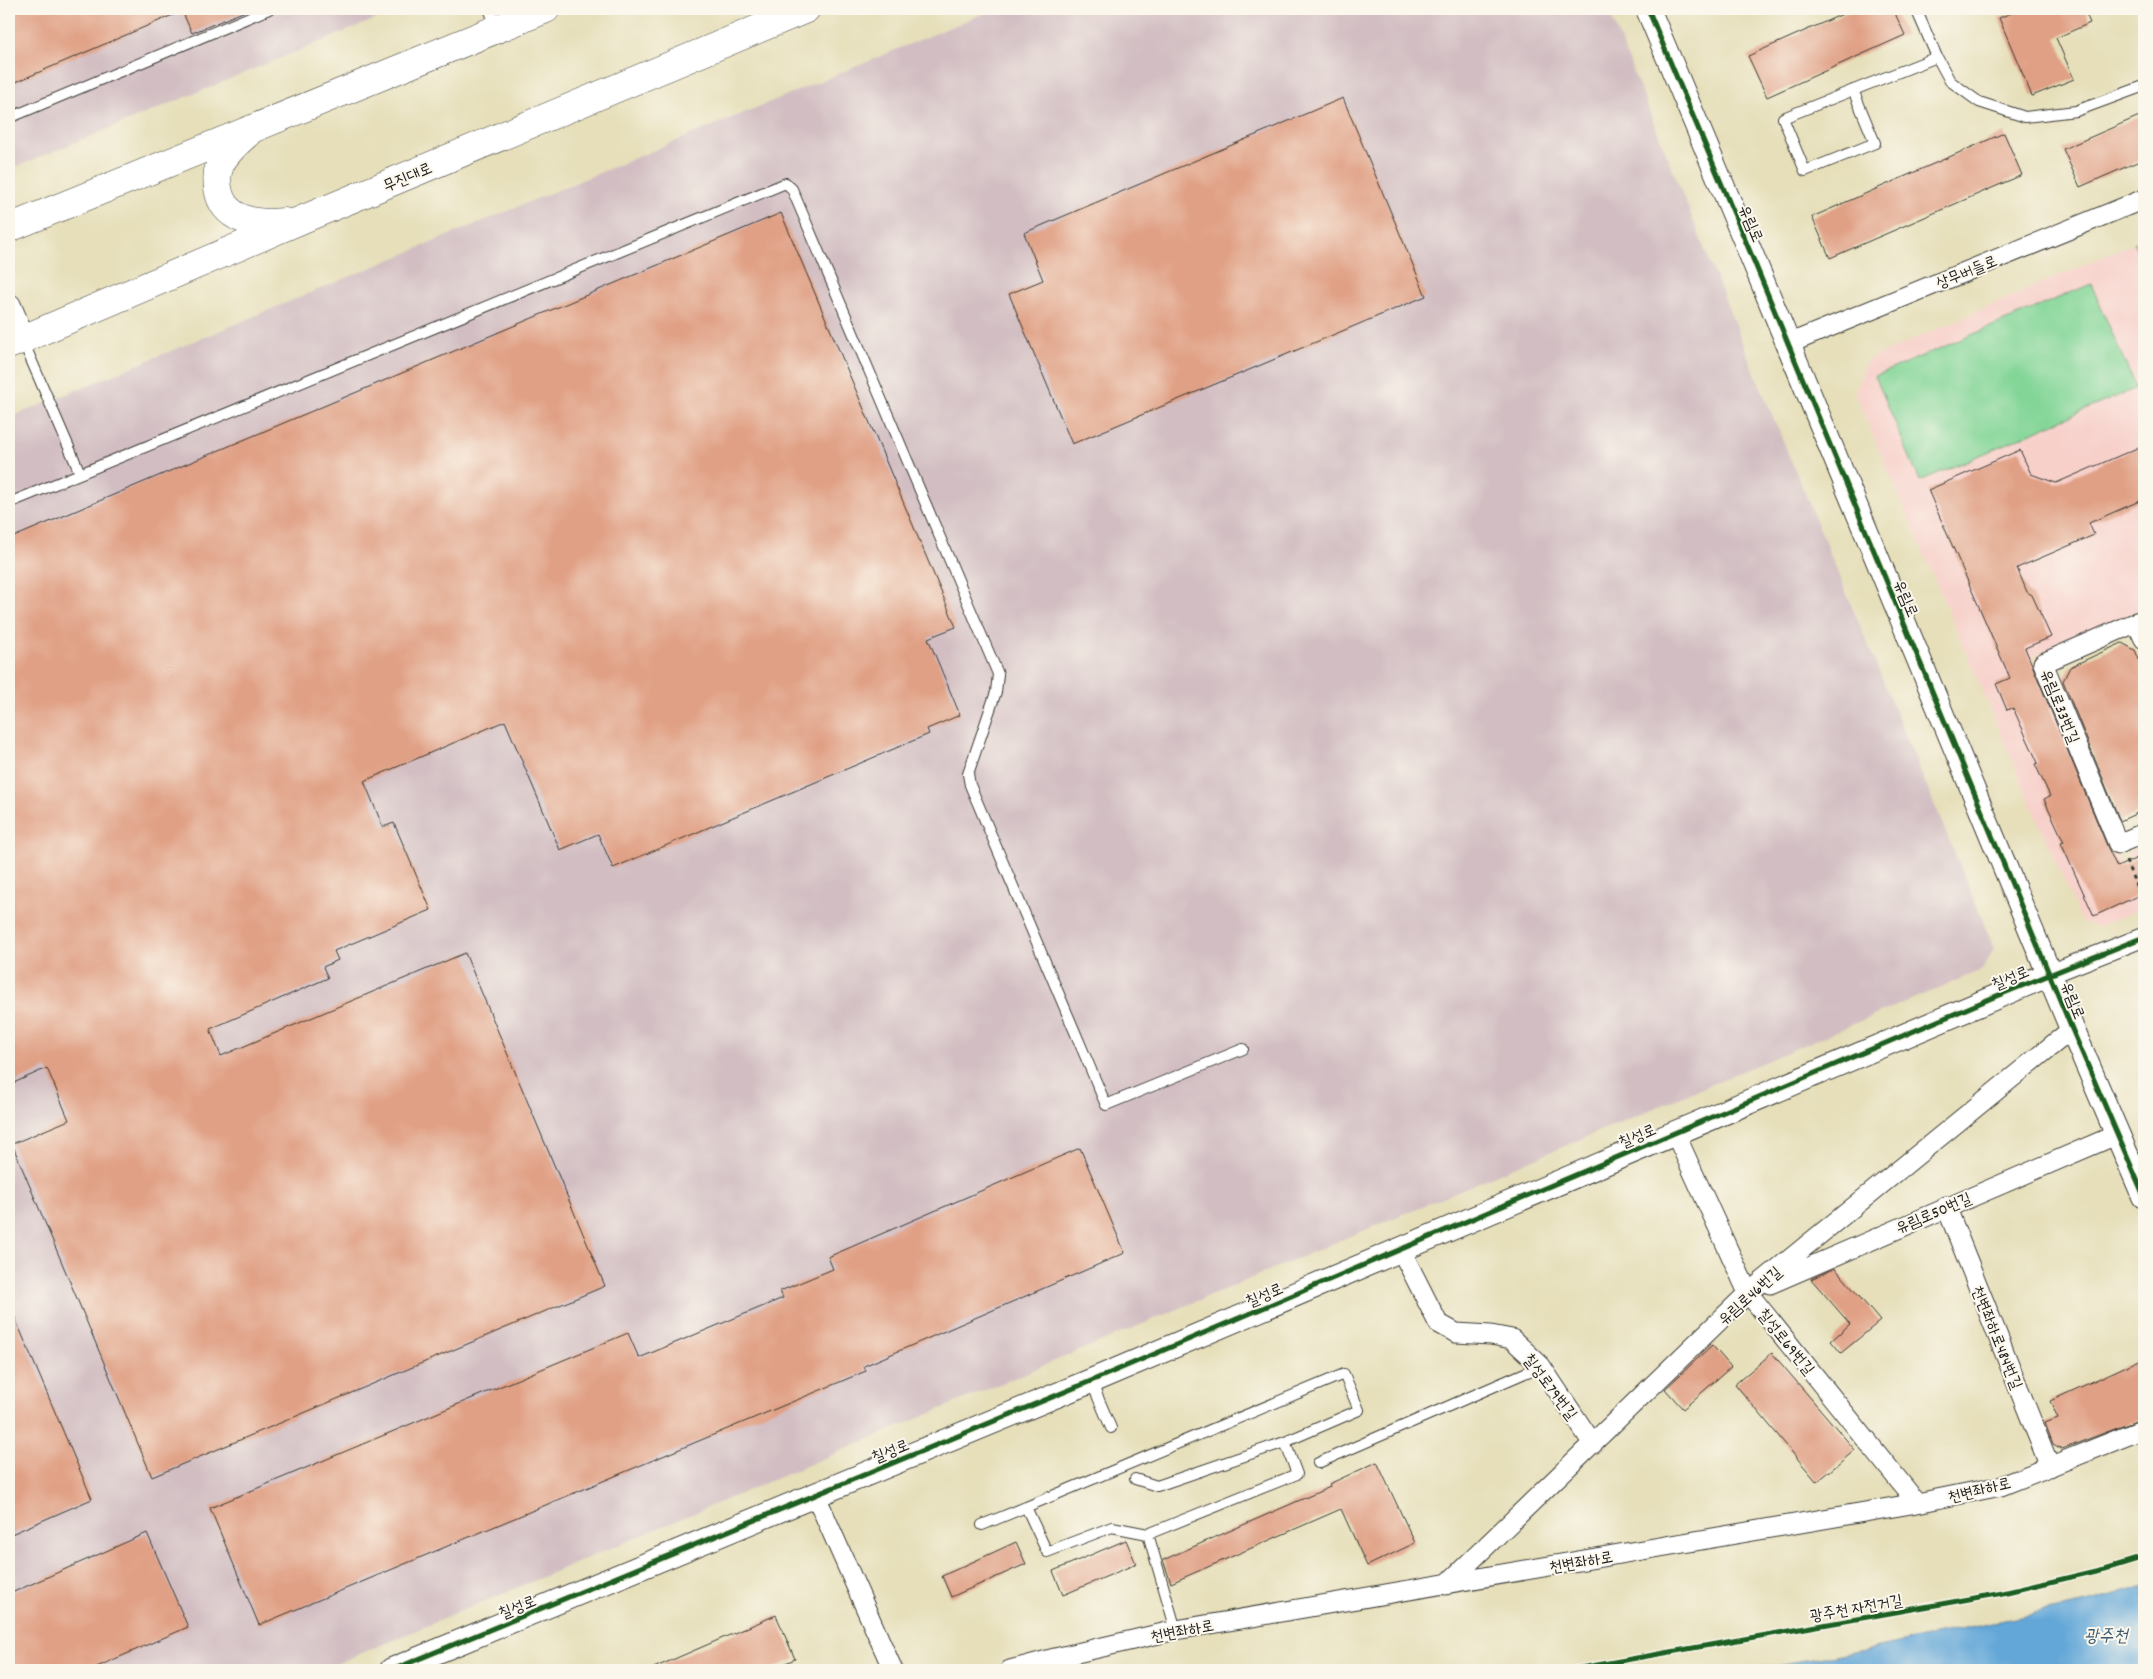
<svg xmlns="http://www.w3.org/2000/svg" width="2153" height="1679" font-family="Dekko,'Poor Story',sans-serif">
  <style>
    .built { fill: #f7d0ca }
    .industrial { fill: #d2bec2 }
    .green { fill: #82d597; stroke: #4f785a }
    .water { fill: #63a7d8; stroke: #40627a }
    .building { fill: #e0a085 }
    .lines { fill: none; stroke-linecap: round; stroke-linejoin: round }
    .service-casing { stroke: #3a3934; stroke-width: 12 }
    .minor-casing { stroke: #3a3934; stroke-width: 21 }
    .tertiary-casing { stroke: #3a3934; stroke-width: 26 }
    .secondary-casing { stroke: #3a3934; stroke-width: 29 }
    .path { stroke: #3a3934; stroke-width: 3; stroke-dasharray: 4 4; stroke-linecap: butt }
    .service { stroke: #fff; stroke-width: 10 }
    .minor { stroke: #fff; stroke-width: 19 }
    .tertiary { stroke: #fff; stroke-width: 24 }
    .secondary { stroke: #fff; stroke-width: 28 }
    .cycleway-casing { stroke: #fbf7ec; stroke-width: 8 }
    .cycleway { stroke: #1b5e20; stroke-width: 5 }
    .labels { text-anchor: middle; stroke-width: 4; stroke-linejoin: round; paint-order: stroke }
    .street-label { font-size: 16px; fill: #1c1c1c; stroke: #fbf7ec }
    .water-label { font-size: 18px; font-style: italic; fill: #3c5b71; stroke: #fbf7ec }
  </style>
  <rect width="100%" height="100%" fill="#fbf7ec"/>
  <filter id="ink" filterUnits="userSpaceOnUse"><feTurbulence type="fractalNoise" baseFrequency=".02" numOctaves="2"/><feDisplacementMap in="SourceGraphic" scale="10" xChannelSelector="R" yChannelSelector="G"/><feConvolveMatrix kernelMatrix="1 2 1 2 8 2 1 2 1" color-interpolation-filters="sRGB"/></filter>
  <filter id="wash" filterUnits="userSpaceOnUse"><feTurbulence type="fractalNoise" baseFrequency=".0096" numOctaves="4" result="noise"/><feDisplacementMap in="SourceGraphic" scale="20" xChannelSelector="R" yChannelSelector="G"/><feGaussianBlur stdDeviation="1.12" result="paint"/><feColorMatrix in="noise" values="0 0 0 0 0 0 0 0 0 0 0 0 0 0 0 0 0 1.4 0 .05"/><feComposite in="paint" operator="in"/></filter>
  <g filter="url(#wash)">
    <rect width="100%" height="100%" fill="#e6dfba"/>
    <path class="built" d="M 2134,243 L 2144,266 L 2144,608 L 2032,657 L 2140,909 L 2097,927 L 2081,921 L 1855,393 L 1867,360 Z
      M 2144,845 L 2144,891 L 2127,853 Z"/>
    <path class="industrial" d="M 9,9 L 400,9 L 18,166 L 9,163 Z
      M 994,9 L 1608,9 L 1746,352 L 1994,948 L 1984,969 L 322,1670 L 9,1670 L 9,418 Z"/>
    <path class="green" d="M 2144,239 L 2144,266 L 2134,243 Z
      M 2091,284 L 2136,388 L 1920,481 L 1875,376 Z"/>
    <path class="water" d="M 2144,1586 L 2144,1670 L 1746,1670 L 1865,1650 L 2095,1601 Z"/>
    <g id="blocks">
      <path class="building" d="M 9,9 L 250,9 L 192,33 L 182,11 L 9,85 Z
        M 1854,9 L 1893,9 L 1905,35 L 1767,97 L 1748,56 Z
        M 2021,9 L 2084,9 L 2090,23 L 2056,38 L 2074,79 L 2032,96 L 1999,18 Z
        M 1343,98 L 1426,296 L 1072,444 L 1009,294 L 1043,280 L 1024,233 Z
        M 2144,114 L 2144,159 L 2080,187 L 2063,149 Z
        M 2004,133 L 2022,175 L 1830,258 L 1812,217 Z
        M 781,213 L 956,627 L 928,638 L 960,715 L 927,729 L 929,734 L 613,868 L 598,834 L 560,850 L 505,721 L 364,781 L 383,827 L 394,823 L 431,910 L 334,951 L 338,960 L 323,967 L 328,978 L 210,1029 L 221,1056 L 465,953 L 605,1286 L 152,1477 L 12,1144 L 69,1120 L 47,1068 L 9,1085 L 9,539 Z
        M 2144,445 L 2144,499 L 2089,523 L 2094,535 L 2017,568 L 2027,592 L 2032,595 L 2051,637 L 2025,648 L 2108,848 L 2117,867 L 2144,855 L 2144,893 L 2094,916 L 2061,843 L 2064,842 L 2044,799 L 2050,796 L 2035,764 L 2038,763 L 2013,708 L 2007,710 L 1996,684 L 2010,678 L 1928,490 L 2020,450 L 2031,474 L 2056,483 Z
        M 2122,643 L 2135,650 L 2144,671 L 2144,810 L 2120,821 L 2063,681 L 2070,667 Z
        M 1080,1148 L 1125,1253 L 864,1366 L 866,1371 L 259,1625 L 210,1508 L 628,1333 L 639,1358 L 783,1298 L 780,1291 L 833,1269 L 828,1257 Z
        M 1835,1268 L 1880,1321 L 1841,1353 L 1831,1341 L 1850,1324 L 1811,1279 Z
        M 9,1304 L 92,1499 L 9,1535 Z
        M 1712,1345 L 1731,1367 L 1683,1409 L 1665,1389 Z
        M 1772,1353 L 1855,1450 L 1817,1482 L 1735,1384 Z
        M 2144,1358 L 2144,1418 L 2062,1449 L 2053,1444 L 2045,1423 L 2058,1418 L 2050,1401 Z
        M 1377,1462 L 1415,1543 L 1367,1566 L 1341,1509 L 1171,1583 L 1163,1560 L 1330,1487 L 1329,1484 Z
        M 147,1533 L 188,1627 L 90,1670 L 9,1670 L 9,1594 Z
        M 1126,1540 L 1136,1564 L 1063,1595 L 1053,1571 Z
        M 1016,1542 L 1026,1564 L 951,1597 L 942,1576 Z
        M 776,1615 L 795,1659 L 769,1670 L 649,1670 Z"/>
    </g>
  </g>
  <g filter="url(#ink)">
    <use href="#blocks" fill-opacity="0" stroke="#3a3934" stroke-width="1"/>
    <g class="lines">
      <defs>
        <path id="service" d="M 489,9 L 497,28
          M 1916,9 L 1937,57 L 1950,81 L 1979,102 L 2025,117 L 2076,111 L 2144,86
          M 1853,90 L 1875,143 L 1805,171 L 1783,118 L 1937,57
          M 9,118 L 269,9
          M 23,341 L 80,473
          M 9,503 L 786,183 L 792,189 L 998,674 L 996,692 L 968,774 L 970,785 L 1106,1105 L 1243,1049
          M 1344,1374 L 1359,1410 L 1285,1442 L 1297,1474 L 1148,1534 L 1112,1527 L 1047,1552 L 1026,1507 Z
          M 1091,1381 L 1111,1428
          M 1318,1463 L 1541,1366
          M 1135,1479 L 1157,1486 L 1285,1442
          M 982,1525 L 1026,1507
          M 1148,1534 L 1176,1630"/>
        <path id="minor" d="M 1788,344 L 2144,199
          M 2144,619 L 2043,663 L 2118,844 L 2144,833
          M 2136,622 L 2144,639
          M 2050,974 L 2144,937
          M 1675,1133 L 1748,1293 L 1917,1503
          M 1946,1206 L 2050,1467
          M 1401,1250 L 1438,1323 L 1456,1333 L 1491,1335 L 1512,1339 L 1541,1366 L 1593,1444
          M 1770,1284 L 2118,1134
          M 815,1494 L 893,1670
          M 1446,1585 L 1748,1293 L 2072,1029
          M 1010,1670 L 1055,1658 L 1176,1630 L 1917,1503 L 2001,1486 L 2144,1429"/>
        <path id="tertiary" d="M 1648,9 L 1751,254 L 2072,1029 L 2144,1196
          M 9,306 L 23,339
          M 392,1670 L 1091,1381 L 2050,974"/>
        <path id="secondary" d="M 248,133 C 238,142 225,153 220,165 C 217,172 217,181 218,188 C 223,222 257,225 285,222
          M 9,228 L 546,9
          M 9,345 L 301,220 L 806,9"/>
      </defs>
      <use href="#service" class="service-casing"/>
      <use href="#minor" class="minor-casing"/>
      <use href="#tertiary" class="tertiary-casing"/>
      <use href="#secondary" class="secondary-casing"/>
      <path class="path" d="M 2126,861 L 2144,905"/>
      <use href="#service" class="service"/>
      <use href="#minor" class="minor"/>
      <use href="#tertiary" class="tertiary"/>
      <use href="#secondary" class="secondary"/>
      <defs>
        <path id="cycleway" d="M 1648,9 L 1751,254 L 2072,1029 L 2144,1196
          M 392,1670 L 1091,1381 L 1994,997 L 2144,937
          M 1569,1670 L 2003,1593 L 2105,1569 L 2144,1557"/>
      </defs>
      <use href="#cycleway" class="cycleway-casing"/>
      <use href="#cycleway" class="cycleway"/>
    </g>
  </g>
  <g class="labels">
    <g class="street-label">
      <text transform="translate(407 176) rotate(-23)" y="6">무진대로</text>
      <text transform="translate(1752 223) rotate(67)" y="6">유림로</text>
      <text transform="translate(1966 271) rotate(-22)" y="6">상무버들로</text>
      <text transform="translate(1907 598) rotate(67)" y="6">유림로</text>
      <text transform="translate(2061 706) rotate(68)" y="6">유림로33번길</text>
      <text transform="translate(2010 977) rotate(-23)" y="6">칠성로</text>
      <text transform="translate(2074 1000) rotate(68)" y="6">유림로</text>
      <text transform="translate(1637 1135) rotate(-23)" y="6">칠성로</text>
      <text transform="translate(1933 1212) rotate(-23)" y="6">유림로50번길</text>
      <text transform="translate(1264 1294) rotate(-23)" y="6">칠성로</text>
      <text transform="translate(1749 1295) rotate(-42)" y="6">유림로46번길</text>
      <text transform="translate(1998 1337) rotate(68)" y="6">천변좌하로484번길</text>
      <text transform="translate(1787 1341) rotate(51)" y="6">칠성로69번길</text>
      <text transform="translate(1551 1386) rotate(53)" y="6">칠성로79번길</text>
      <text transform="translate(890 1450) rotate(-22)" y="6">칠성로</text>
      <text transform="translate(1979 1489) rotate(-14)" y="6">천변좌하로</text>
      <text transform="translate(1581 1561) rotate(-10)" y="6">천변좌하로</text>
      <text transform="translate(517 1606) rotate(-22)" y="6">칠성로</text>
      <text transform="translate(1856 1607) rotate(-10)" y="6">광주천 자전거길</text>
      <text transform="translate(1182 1630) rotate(-11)" y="6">천변좌하로</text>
    </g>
    <g class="water-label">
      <text x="2106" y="1641">광주천</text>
    </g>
  </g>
  <rect width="2153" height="1679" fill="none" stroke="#fbf7ec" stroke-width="30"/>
</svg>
